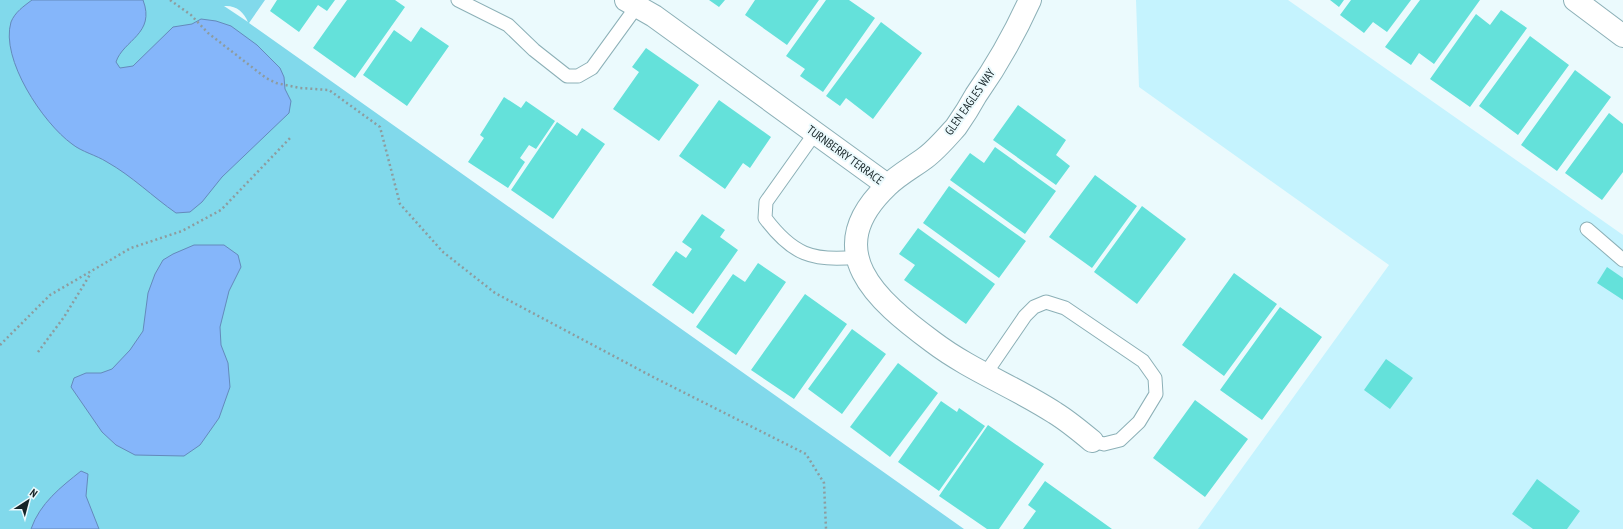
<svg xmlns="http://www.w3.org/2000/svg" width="1623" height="529" font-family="'PT Sans Narrow',sans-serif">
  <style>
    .built { fill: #c5f3fe }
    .green { fill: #81d9eb; fill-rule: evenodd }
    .water { fill: #85b6fa; stroke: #648abb }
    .building { fill: #64e1da }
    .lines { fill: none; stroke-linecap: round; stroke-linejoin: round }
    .lane-casing { stroke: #8cb0b7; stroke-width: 15 }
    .street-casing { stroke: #8cb0b7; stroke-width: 24 }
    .path { stroke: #8d9c9f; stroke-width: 2.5; stroke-dasharray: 2 3; stroke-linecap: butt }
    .lane { stroke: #fff; stroke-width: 13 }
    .street { stroke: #fff; stroke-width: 22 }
    .labels { text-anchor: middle; stroke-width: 4; stroke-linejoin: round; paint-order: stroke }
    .street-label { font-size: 12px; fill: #162427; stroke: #ebfafd }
  </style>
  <rect width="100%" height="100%" fill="#ebfafd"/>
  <path class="built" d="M 1136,0 L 1288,0 L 1623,235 L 1623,529 L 1198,529 L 1389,265 L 1139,87 Z"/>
  <path class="green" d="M 0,0 L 265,0 L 249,23 L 964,529 L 0,529 ZM 224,6 C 236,5 244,12 248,22 Z"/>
  <path class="water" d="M 32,0 L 143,0 C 156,34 123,40 116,62 L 120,68 L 133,66 L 173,27 L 192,24 L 201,19 L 216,21 L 231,26 L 257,45 L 280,68 L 284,77 L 285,89 L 291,101 L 289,113 L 222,177 L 202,202 L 190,212 L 176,213 C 153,197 132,176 107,162 C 96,155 82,152 72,144 C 43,123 0,59 11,22 C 15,12 24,6 32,0 Z
    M 194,245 L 224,245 L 238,255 L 241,267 L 229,291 L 220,327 L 221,345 L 228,363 L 230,387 L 219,418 L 200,445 L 184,456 L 135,455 L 116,445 L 102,432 L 71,387 L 74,378 L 86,373 L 101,373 L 112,369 L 130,350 L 143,331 L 148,293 L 155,274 L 163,260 L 173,254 Z
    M 81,471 L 88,474 L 86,496 L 99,529 L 31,529 C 40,503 61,487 81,471 Z"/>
  <path class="building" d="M 277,0 L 335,0 L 327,11 L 318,5 L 299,32 L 270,11 Z
    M 347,0 L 395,0 L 405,7 L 355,78 L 313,48 Z
    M 709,0 L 725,0 L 719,7 Z
    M 755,0 L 819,0 L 787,45 L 745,15 Z
    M 826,0 L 849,0 L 875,18 L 823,92 L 800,76 L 805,69 L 786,56 Z
    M 1330,0 L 1344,0 L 1339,7 Z
    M 1351,0 L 1411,0 L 1387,32 L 1373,22 L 1364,33 L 1340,15 Z
    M 1420,0 L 1480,0 L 1434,64 L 1419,53 L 1411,65 L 1385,47 Z
    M 1501,10 L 1527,28 L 1470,107 L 1430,79 L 1476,14 L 1490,25 Z
    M 881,22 L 922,53 L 873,119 L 846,98 L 840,106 L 826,96 Z
    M 421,27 L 449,46 L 407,106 L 363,75 L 394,30 L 411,42 Z
    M 1530,36 L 1569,65 L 1518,135 L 1479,106 Z
    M 646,48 L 699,85 L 659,141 L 613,109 L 639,72 L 632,67 Z
    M 1575,70 L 1611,97 L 1557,171 L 1521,145 Z
    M 504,97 L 521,108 L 526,101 L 555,121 L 536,149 L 529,145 L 520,158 L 525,162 L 508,188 L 468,162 L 484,138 L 480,135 Z
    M 719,100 L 771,137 L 750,168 L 743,163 L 725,189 L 679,156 Z
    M 1018,105 L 1066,140 L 1056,155 L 1070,166 L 1056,185 L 993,140 Z
    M 1609,113 L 1623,124 L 1623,172 L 1602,200 L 1565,173 Z
    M 557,122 L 577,136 L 582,128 L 605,144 L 553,219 L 511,190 Z
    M 995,147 L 1056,191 L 1025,234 L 950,180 L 970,153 L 984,163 Z
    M 1095,175 L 1137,206 L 1092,268 L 1049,237 Z
    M 949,186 L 1026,241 L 999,278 L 923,223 Z
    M 1142,206 L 1186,239 L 1137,304 L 1094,272 Z
    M 702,214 L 725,230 L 720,237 L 738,250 L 693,314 L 652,285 L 676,251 L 686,258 L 692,249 L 682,242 Z
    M 918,228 L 995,284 L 966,324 L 904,280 L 915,265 L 899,254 Z
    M 758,263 L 786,282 L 736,355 L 696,327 L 733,274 L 745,282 Z
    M 1607,267 L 1623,278 L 1623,300 L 1597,283 Z
    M 1234,273 L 1277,304 L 1224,376 L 1182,345 Z
    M 805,294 L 847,324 L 794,399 L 751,370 Z
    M 1280,307 L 1322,337 L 1262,420 L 1220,390 Z
    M 852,329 L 886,354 L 842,414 L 808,389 Z
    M 1386,359 L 1413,378 L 1390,409 L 1364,390 Z
    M 898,363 L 938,393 L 890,457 L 850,427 Z
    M 1195,400 L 1248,439 L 1205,497 L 1153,458 Z
    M 941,401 L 957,412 L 959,408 L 985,426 L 939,491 L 898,462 Z
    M 988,425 L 1044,464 L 999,529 L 987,529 L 939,496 Z
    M 1537,479 L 1580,511 L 1567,529 L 1533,529 L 1512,514 Z
    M 1045,481 L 1112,529 L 1023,529 L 1036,511 L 1028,505 Z"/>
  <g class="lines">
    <defs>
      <path id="lane" d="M 458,0 L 508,25 L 534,50 L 567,76 L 578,76 L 592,68 L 637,6
        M 815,133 L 766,202 L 765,218 C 792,254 812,262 857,257
        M 1587,229 L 1623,260
        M 986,373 L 1025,316 L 1034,307 L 1046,302 L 1065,308 L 1143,361 L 1155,378 L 1156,394 L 1139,422 L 1120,440 L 1104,444 L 1092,441"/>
      <path id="street" d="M 626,0 L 654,16 L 887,185
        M 1030,0 C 1015,33 997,65 976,95 C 970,106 963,117 956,127 C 947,137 936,150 925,158 C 913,167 898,175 887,186 C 819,251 876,300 933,342 C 970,370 1015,387 1055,413 C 1068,421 1080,431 1092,441
        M 1575,0 L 1623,36"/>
    </defs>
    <use href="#lane" class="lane-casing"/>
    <use href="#street" class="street-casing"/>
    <path class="path" d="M 170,0 L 191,15 L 208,33 L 266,78 L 276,83 L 300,88 L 329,90 L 380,127 L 400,204 L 443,252 L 495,293 L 655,378 L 806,454 L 824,483 L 826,529
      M 0,345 L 50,295 L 131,248 L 182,231 L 221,210 L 292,136
      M 38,352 L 64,317 L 91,273"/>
    <use href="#lane" class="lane"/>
    <use href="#street" class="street"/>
  </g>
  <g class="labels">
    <g class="street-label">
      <text transform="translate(970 102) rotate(-55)" y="4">GLEN EAGLES WAY</text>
      <text transform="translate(845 155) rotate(36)" y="4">TURNBERRY TERRACE</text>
    </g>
  </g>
  <g transform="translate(28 501) rotate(36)" stroke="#ebfafd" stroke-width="3" paint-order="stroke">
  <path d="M0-3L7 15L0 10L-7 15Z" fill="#162427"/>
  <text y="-6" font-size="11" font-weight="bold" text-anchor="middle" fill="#162427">N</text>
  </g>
</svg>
